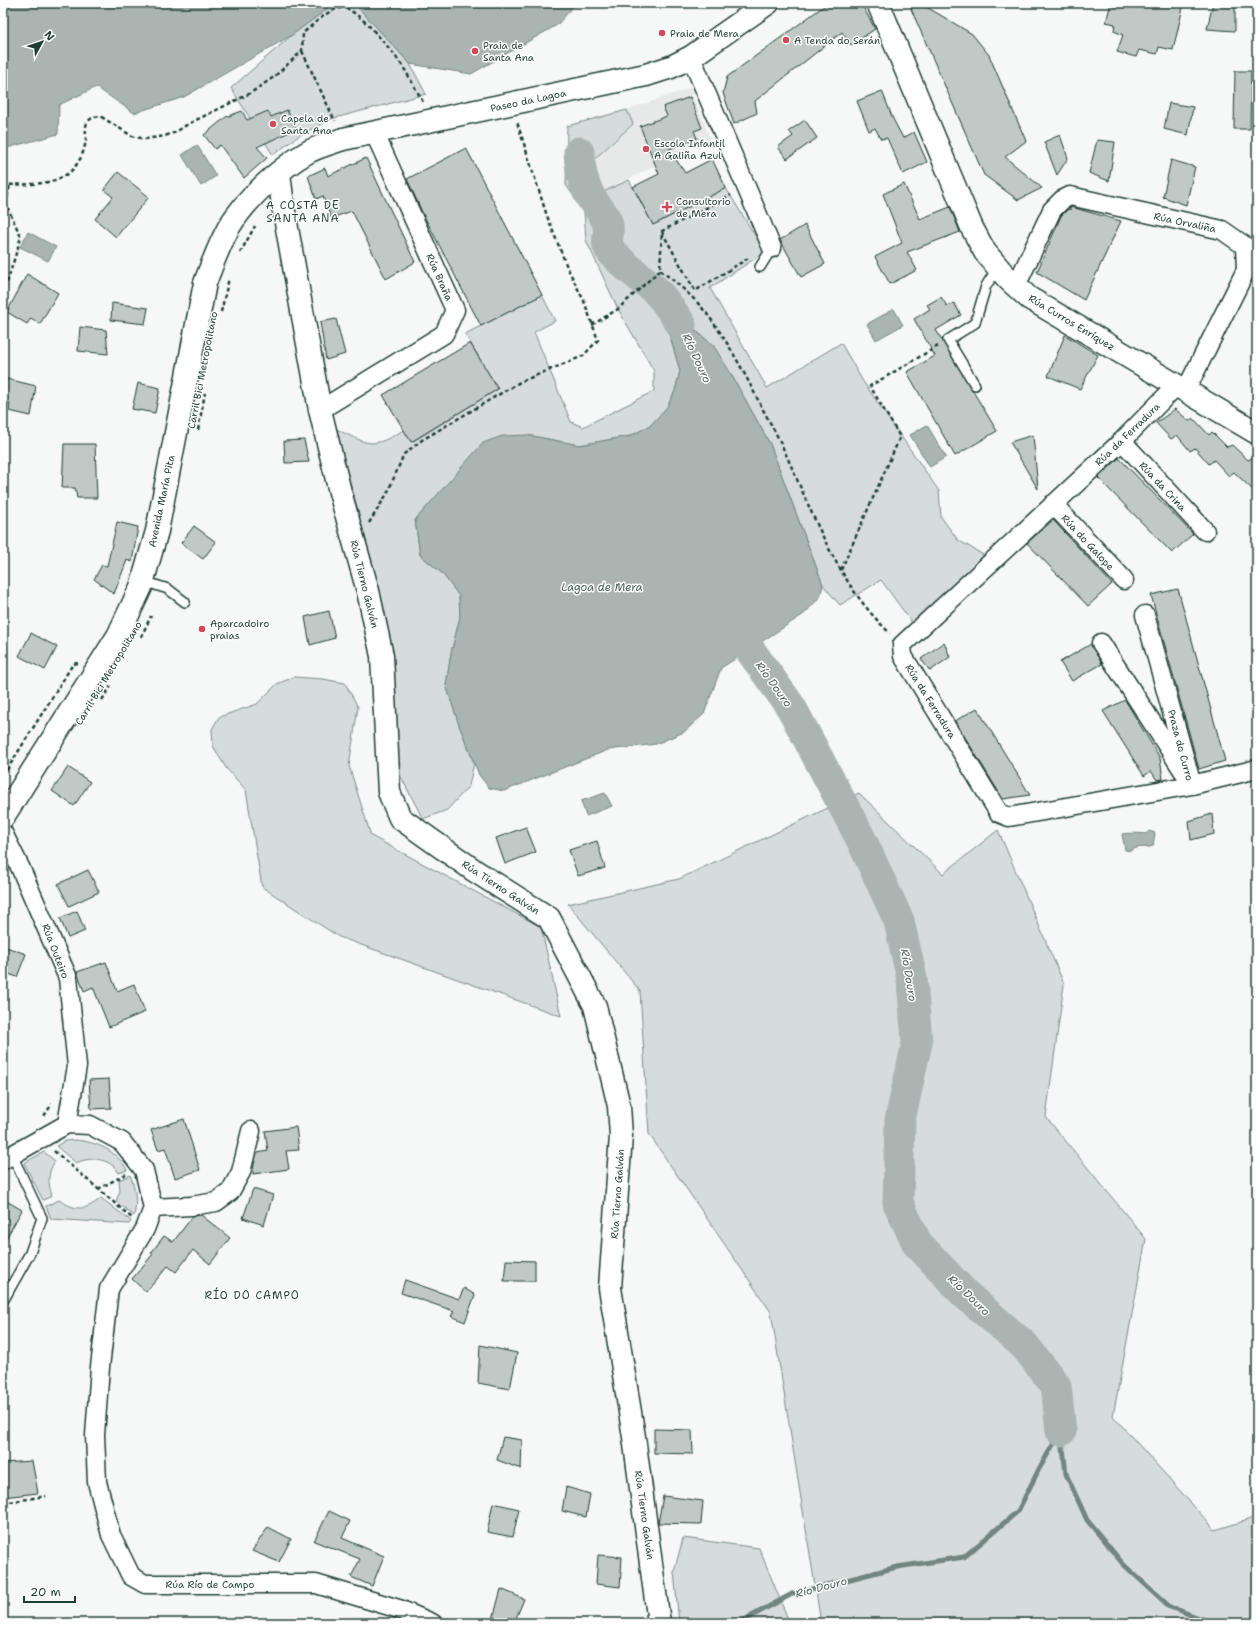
<svg xmlns="http://www.w3.org/2000/svg" width="1260" height="1626" font-family="'Shantell Sans',sans-serif">
  <style>
    .built { fill: #e6e9e8 }
    .green { fill: #d6dcdb; stroke: #7a8c88 }
    .water { fill: #aab5b1; stroke: #72857f }
    .lines { fill: none; stroke-linecap: round; stroke-linejoin: round }
    .stream { stroke: #72857f; stroke-width: 5 }
    .river { stroke: #aab5b1; stroke-width: 31 }
    .building { fill: #c0c9c6; stroke: #1f3d34 }
    .service-casing { stroke: #1f3d34; stroke-width: 12 }
    .minor-casing { stroke: #1f3d34; stroke-width: 21 }
    .tertiary-casing { stroke: #1f3d34; stroke-width: 25 }
    .secondary-casing { stroke: #1f3d34; stroke-width: 25 }
    .path { stroke: #1f3d34; stroke-width: 2.5; stroke-dasharray: 4 3; stroke-linecap: butt }
    .service { stroke: #fff; stroke-width: 9 }
    .minor { stroke: #fff; stroke-width: 18 }
    .tertiary { stroke: #fff; stroke-width: 22 }
    .secondary { stroke: #fff; stroke-width: 22 }
    .poi-dot { fill: #d1495b; stroke: #fff; stroke-width: 1.5 }
    .labels { text-anchor: middle; stroke-width: 3; stroke-linejoin: round; paint-order: stroke }
    .poi-label { font-size: 10px; fill: #1f3d34; stroke: #fff; text-anchor: start }
    .street-label { font-size: 10px; fill: #1f3d34; stroke: #fff }
    .neighbourhood-label { font-size: 11px; letter-spacing: 1px; fill: #1f3d34; stroke: #fff }
    .water-label { font-size: 11px; font-style: italic; fill: #49615a; stroke: #fff }
  </style>
  <rect width="100%" height="100%" fill="#f6f7f7"/>
  <filter id="ink" filterUnits="userSpaceOnUse"><feTurbulence type="fractalNoise" baseFrequency=".025" numOctaves="2"/><feDisplacementMap in="SourceGraphic" scale="8" xChannelSelector="R" yChannelSelector="G"/><feConvolveMatrix kernelMatrix="1 2 1 2 8 2 1 2 1" color-interpolation-filters="sRGB"/></filter>
  <g filter="url(#ink)">
    <path class="built" d="M 690,88 L 710,138 L 601,193 L 592,161 L 633,124 L 627,110 Z"/>
    <path class="green" d="M 335,3 L 354,3 L 410,64 L 426,94 L 331,119 L 300,135 L 273,155 L 231,88 L 292,35 Z
      M 627,110 L 633,124 L 592,161 L 601,193 L 629,180 L 653,225 L 726,188 L 765,252 L 710,288 L 767,388 L 841,343 L 862,380 L 939,491 L 941,517 L 958,540 L 985,556 L 913,624 L 881,580 L 840,605 L 823,585 L 770,444 L 731,374 L 713,345 L 696,331 L 671,297 L 652,293 L 664,315 L 680,371 L 675,391 L 667,407 L 650,426 L 630,436 L 579,445 L 527,435 L 428,507 L 415,520 L 420,555 L 442,573 L 459,596 L 460,617 L 451,653 L 446,685 L 459,725 L 474,763 L 469,786 L 447,810 L 423,819 L 390,756 L 382,612 L 358,510 L 334,428 C 344,432 361,443 372,443 C 383,443 394,435 404,430 L 412,442 L 498,389 L 465,334 L 542,295 L 555,321 L 534,332 L 571,422 L 583,427 L 654,391 L 654,371 L 618,309 L 586,240 L 584,211 L 566,185 L 567,126 Z
      M 294,677 L 323,679 L 345,683 L 358,707 L 349,766 L 371,836 L 541,927 L 561,1016 L 339,937 L 262,887 L 246,790 L 226,768 L 213,746 L 212,729 L 219,717 L 257,704 L 277,684 Z
      M 859,793 L 943,874 L 998,830 L 1064,984 L 1046,1117 L 1146,1239 L 1113,1416 L 1215,1530 L 1257,1517 L 1257,1623 L 821,1623 L 771,1312 L 649,1134 L 640,991 L 568,904 L 679,879 Z
      M 75,1140 C 97,1142 116,1150 127,1170 L 119,1173 C 110,1158 91,1156 76,1163 L 56,1146 L 65,1141 Z
      M 44,1152 L 55,1161 C 47,1173 48,1183 52,1196 L 43,1200 L 24,1163 Z
      M 130,1175 C 136,1189 137,1201 134,1216 L 116,1201 L 120,1191 L 119,1180 Z
      M 101,1198 L 131,1221 L 129,1224 L 51,1219 L 46,1206 L 59,1200 C 76,1211 86,1211 101,1198 Z
      M 683,1538 L 759,1548 L 788,1619 L 788,1623 L 679,1623 L 674,1572 Z"/>
    <path class="water" d="M 3,3 L 335,3 L 292,35 L 184,97 L 134,113 L 96,87 L 59,105 L 58,134 L 3,149 Z
      M 354,3 L 574,3 L 571,9 L 557,25 L 471,74 L 410,64 Z
      M 197,145 L 216,176 L 201,186 L 182,155 Z
      M 28,232 L 56,247 L 48,261 L 20,247 Z
      M 658,287 L 671,297 L 696,331 L 713,345 L 731,374 L 770,444 L 823,585 L 820,597 L 804,614 L 721,668 L 704,714 L 684,732 L 656,744 L 608,750 L 504,791 L 489,788 L 479,775 L 459,725 L 446,685 L 451,653 L 460,617 L 459,596 L 442,573 L 420,555 L 415,520 L 483,443 L 502,436 L 527,435 L 579,445 L 630,436 L 650,426 L 667,407 L 675,391 L 680,371 L 664,315 L 652,293 Z
      M 894,309 L 903,325 L 876,340 L 867,324 Z
      M 927,425 L 946,457 L 930,467 L 910,435 Z
      M 605,793 L 612,806 L 586,816 L 581,801 Z
      M 1149,831 L 1155,833 L 1153,846 C 1145,849 1138,845 1130,851 L 1125,850 L 1122,834 C 1125,833 1142,833 1146,834 Z"/>
    <g class="lines">
      <path class="stream" d="M 1061,1431 L 1066,1474 L 1087,1520 L 1123,1564 L 1170,1607 L 1213,1623
        M 739,1623 L 792,1594 L 897,1567 L 964,1557 L 1018,1511 L 1039,1469 L 1061,1431"/>
      <path class="river" d="M 579,152 C 580,168 582,182 590,196 C 595,206 606,214 608,225 C 610,235 604,243 611,251 C 623,266 641,277 655,290 C 665,299 673,313 681,324
        M 731,612 L 750,650 L 791,707 L 861,839 L 899,921 L 912,979 L 917,1043 L 900,1120 L 898,1203 L 917,1243 L 966,1295 L 1025,1346 L 1056,1386 L 1061,1431"/>
    </g>
    <path class="building" d="M 828,3 L 861,3 L 875,29 L 851,45 L 842,32 L 755,101 L 757,113 L 734,124 L 723,93 L 727,77 Z
      M 920,3 L 972,34 L 989,55 L 1026,141 L 1005,157 L 1042,188 L 1018,200 L 984,175 L 911,9 Z
      M 1111,3 L 1184,3 L 1173,50 L 1159,47 L 1157,54 L 1139,50 L 1136,57 L 1117,52 L 1123,35 L 1114,31 L 1115,24 L 1106,22 Z
      M 1213,3 L 1235,3 L 1235,31 L 1207,29 Z
      M 1235,71 L 1251,71 L 1250,129 L 1234,129 Z
      M 882,91 L 893,119 L 903,138 L 914,132 L 927,162 L 903,174 L 887,138 L 881,139 L 875,128 L 869,131 L 857,101 Z
      M 690,97 L 702,128 L 694,131 L 697,138 L 669,149 L 685,173 L 712,159 L 726,188 L 653,225 L 633,187 L 659,174 L 640,126 L 667,116 L 663,107 Z
      M 1169,103 L 1193,107 L 1188,135 L 1164,129 Z
      M 287,110 L 296,129 L 257,147 L 267,158 L 244,178 L 220,145 L 215,149 L 204,135 L 226,117 L 242,111 L 247,120 L 268,111 L 271,117 Z
      M 805,120 L 817,138 L 787,159 L 778,147 L 793,136 L 789,131 Z
      M 1060,135 L 1068,158 L 1057,175 L 1044,142 Z
      M 1097,140 L 1115,142 L 1109,181 L 1089,173 Z
      M 466,148 L 542,295 L 481,326 L 422,212 L 407,179 Z
      M 366,158 L 415,262 L 386,279 L 352,211 L 331,218 L 323,196 L 316,199 L 308,176 L 325,168 L 328,176 Z
      M 1171,160 L 1195,167 L 1186,205 L 1163,197 Z
      M 118,172 L 149,197 L 116,237 L 95,219 L 113,197 L 104,190 Z
      M 904,184 L 920,219 L 950,207 L 960,232 L 907,252 L 917,270 L 890,284 L 875,257 L 902,243 L 883,194 Z
      M 1071,207 L 1121,221 L 1084,300 L 1037,272 L 1061,216 L 1068,209 L 1070,210 L 1070,208 Z
      M 805,225 L 825,264 L 801,277 L 780,240 Z
      M 27,274 L 58,293 L 40,324 L 31,318 L 27,324 L 7,312 Z
      M 941,297 L 947,306 L 954,303 L 961,315 L 936,330 L 997,431 L 955,456 L 907,372 L 935,356 L 914,319 L 930,309 L 927,305 Z
      M 112,303 L 148,308 L 145,324 L 111,320 Z
      M 336,319 L 345,354 L 326,360 L 320,322 Z
      M 80,327 L 106,330 L 108,354 L 78,351 Z
      M 1065,335 L 1098,355 L 1080,389 L 1048,376 Z
      M 470,343 L 498,389 L 411,442 L 383,395 Z
      M 3,378 L 36,386 L 31,416 L 9,411 L 10,403 L 3,402 Z
      M 138,383 L 160,388 L 155,413 L 132,409 Z
      M 1175,409 L 1189,421 L 1193,418 L 1209,435 L 1212,432 L 1227,447 L 1232,445 L 1248,460 L 1257,456 L 1257,494 L 1234,472 L 1229,476 L 1214,460 L 1209,464 L 1195,448 L 1190,451 L 1177,435 L 1171,439 L 1156,423 Z
      M 1033,435 L 1038,489 L 1010,442 Z
      M 304,440 L 309,462 L 285,463 L 284,441 Z
      M 64,444 L 95,444 L 97,498 L 77,498 L 75,488 L 62,488 Z
      M 1119,458 L 1193,534 L 1172,553 L 1098,478 Z
      M 1053,520 L 1112,584 L 1088,606 L 1027,543 Z
      M 117,522 L 138,527 L 132,562 L 127,560 L 114,594 L 94,579 L 102,565 L 107,566 Z
      M 194,526 L 216,542 L 203,559 L 181,543 Z
      M 1178,589 L 1225,761 L 1199,769 L 1151,595 Z
      M 329,611 L 335,638 L 310,645 L 305,617 Z
      M 31,633 L 57,647 L 45,670 L 19,656 Z
      M 944,642 L 950,657 L 930,671 L 921,659 Z
      M 1091,644 L 1102,664 L 1072,681 L 1060,662 Z
      M 1125,700 L 1160,758 L 1163,779 L 1157,780 L 1151,771 L 1144,776 L 1103,711 Z
      M 977,708 L 1030,795 L 1003,799 L 955,721 Z
      M 68,767 L 90,782 L 74,806 L 52,791 Z
      M 1212,814 L 1214,834 L 1191,840 L 1189,821 Z
      M 526,827 L 536,852 L 505,864 L 496,838 Z
      M 597,841 L 605,868 L 578,876 L 569,850 Z
      M 88,870 L 99,892 L 69,906 L 58,884 Z
      M 77,911 L 85,931 L 68,938 L 60,918 Z
      M 3,946 L 26,954 L 17,977 L 3,972 Z
      M 106,962 L 117,991 L 134,984 L 145,1012 L 109,1027 L 93,987 L 84,991 L 77,972 Z
      M 109,1079 L 111,1108 L 91,1109 L 89,1080 Z
      M 184,1119 L 200,1170 L 175,1178 L 165,1148 L 158,1150 L 151,1130 Z
      M 296,1127 L 299,1150 L 286,1151 L 289,1169 L 253,1174 L 253,1169 L 257,1153 L 268,1151 L 265,1131 Z
      M 253,1189 L 273,1195 L 264,1225 L 243,1218 Z
      M 3,1199 L 22,1210 L 3,1244 Z
      M 201,1215 L 230,1238 L 210,1264 L 193,1250 L 176,1272 L 168,1266 L 146,1292 L 132,1279 L 153,1254 L 151,1253 L 164,1236 L 173,1242 L 193,1216 Z
      M 506,1260 L 535,1261 L 535,1281 L 504,1281 Z
      M 405,1280 L 459,1299 L 464,1288 L 475,1295 L 465,1322 L 451,1316 L 454,1311 L 401,1293 Z
      M 480,1345 L 517,1353 L 510,1389 L 478,1383 Z
      M 654,1429 L 692,1430 L 693,1454 L 654,1453 Z
      M 503,1437 L 522,1440 L 521,1469 L 497,1460 Z
      M 32,1461 L 38,1493 L 3,1497 L 3,1463 Z
      M 566,1487 L 590,1494 L 586,1517 L 562,1511 Z
      M 663,1496 L 703,1501 L 701,1524 L 658,1523 Z
      M 493,1503 L 519,1509 L 513,1537 L 487,1532 Z
      M 329,1511 L 350,1521 L 342,1538 L 384,1556 L 372,1586 L 351,1577 L 360,1559 L 314,1541 Z
      M 268,1527 L 291,1539 L 279,1562 L 252,1551 Z
      M 598,1555 L 622,1557 L 620,1587 L 596,1584 Z
      M 501,1589 L 524,1599 L 514,1623 L 493,1619 Z"/>
    <g class="lines">
      <defs>
        <path id="service" d="M 760,267 L 772,248
          M 975,385 L 948,340 L 975,323 L 986,286 L 998,267
          M 143,581 L 168,589 L 185,602
          M 3,1301 L 30,1253 L 42,1218 L 12,1155"/>
        <path id="minor" d="M 691,57 L 772,248
          M 1016,286 L 1052,210 L 1062,200 L 1070,196 L 1222,230 L 1245,246 L 1246,270 L 1186,390
          M 1177,385 L 1122,441 L 902,645 L 903,656 L 999,813 L 1009,817 L 1192,785 L 1257,769
          M 320,410 L 444,334 L 455,310 L 374,132
          M 1122,441 L 1205,531
          M 1053,504 L 1124,580
          M 1145,615 L 1192,785
          M 1101,643 L 1184,772
          M 3,833 L 20,867 L 68,978 L 77,1066 L 67,1124
          M 3,1160 L 67,1124 L 90,1125 L 122,1142 L 144,1170 L 153,1208 L 145,1229 L 109,1289 L 100,1367 L 95,1435 L 97,1482 L 111,1535 L 131,1576 L 145,1584 L 316,1584 L 399,1609 L 432,1623
          M 153,1208 L 191,1206 L 216,1202 L 230,1192 L 241,1172 L 251,1131"/>
        <path id="tertiary" d="M 878,3 L 972,228 L 985,252 L 1008,279 L 1029,298 L 1257,433
          M 279,173 L 283,206 L 320,410 L 340,492 L 368,591 L 382,656 L 389,792 L 400,818 L 475,871 L 549,918 L 595,1006 L 619,1106 L 621,1136 L 610,1288 L 634,1437 L 659,1623"/>
        <path id="secondary" d="M 3,817 L 118,636 L 141,587 L 157,531 L 205,283 C 212,264 219,245 229,227 C 246,199 280,168 308,152 C 319,146 332,143 343,139 L 646,75 L 671,67 L 691,57 L 768,3"/>
      </defs>
      <use href="#service" class="service-casing"/>
      <use href="#minor" class="minor-casing"/>
      <use href="#tertiary" class="tertiary-casing"/>
      <use href="#secondary" class="secondary-casing"/>
      <path class="path" d="M 302,51 L 335,121
        M 3,185 C 22,184 47,186 64,176 C 77,169 85,153 86,138 C 86,133 85,127 87,123 C 90,118 94,117 100,116 L 132,136 L 145,139 L 165,136 L 176,132 L 188,124 L 249,94 L 274,77 L 302,51 L 303,33 C 313,25 331,6 344,8 C 359,10 397,56 405,70 C 411,80 417,91 423,102
        M 662,232 L 695,291 L 750,257
        M 240,253 L 255,226
        M 660,270 C 677,283 694,297 707,314 C 727,340 743,370 758,400 C 766,416 776,432 783,448 C 813,513 837,584 890,633
        M 3,296 L 21,237 L 6,204 L 10,184
        M 221,312 L 229,278
        M 592,325 L 618,309 L 660,270 L 662,231 L 731,195
        M 198,430 L 205,393
        M 369,523 L 387,494 L 404,454 L 422,440 L 520,382 L 583,356 L 598,340 L 584,301 L 567,267 L 547,216 L 517,122
        M 841,570 L 900,437 L 870,386 L 938,346
        M 141,637 L 151,616
        M 102,700 L 111,686
        M 3,776 L 73,664 L 78,663
        M 44,1116 L 52,1104
        M 54,1151 L 132,1218
        M 98,1189 L 126,1174
        M 3,1503 L 46,1496"/>
      <use href="#service" class="service"/>
      <use href="#minor" class="minor"/>
      <use href="#tertiary" class="tertiary"/>
      <use href="#secondary" class="secondary"/>
    </g>
  </g>
  <g class="poi-dot">
    <circle cx="662" cy="33" r="4"/>
    <circle cx="786" cy="40" r="4"/>
    <circle cx="475" cy="51" r="4"/>
    <circle cx="273" cy="124" r="4"/>
    <circle cx="646" cy="149" r="4"/>
    <path d="M665 201h4v4h4v4h-4v4h-4v-4h-4v-4h4z"/>
    <circle cx="202" cy="629" r="4"/>
  </g>
  <g class="labels">
    <g class="poi-label">
      <text x="670" y="37">Praia de Mera</text>
      <text x="794" y="44">A Tenda do Serán</text>
      <text x="483" y="49">Praia de<tspan x="483" dy="12">Santa Ana</tspan></text>
      <text x="281" y="122">Capela de<tspan x="281" dy="12">Santa Ana</tspan></text>
      <text x="654" y="147">Escola Infantil<tspan x="654" dy="12">A Galiña Azul</tspan></text>
      <text x="676" y="205">Consultorio<tspan x="676" dy="12">de Mera</tspan></text>
      <text x="210" y="627">Aparcadoiro<tspan x="210" dy="12">praias</tspan></text>
    </g>
    <g class="street-label">
      <text transform="translate(528 100) rotate(-12)" y="4">Paseo da Lagoa</text>
      <text transform="translate(1185 222) rotate(12)" y="4">Rúa Orvaliña</text>
      <text transform="translate(440 277) rotate(66)" y="4">Rúa Braña</text>
      <text transform="translate(1072 322) rotate(31)" y="4">Rúa Curros Enríquez</text>
      <text transform="translate(202 370) rotate(-79)" y="4">Carril Bici Metropolitano</text>
      <text transform="translate(1127 434) rotate(-44)" y="4">Rúa da Ferradura</text>
      <text transform="translate(1163 486) rotate(47)" y="4">Rúa da Crina</text>
      <text transform="translate(161 501) rotate(-78)" y="4">Avenida María Pita</text>
      <text transform="translate(1088 542) rotate(47)" y="4">Rúa do Galope</text>
      <text transform="translate(365 584) rotate(76)" y="4">Rúa Tierno Galván</text>
      <text transform="translate(108 673) rotate(-59)" y="4">Carril Bici Metropolitano</text>
      <text transform="translate(931 701) rotate(58)" y="4">Rúa da Ferradura</text>
      <text transform="translate(1181 745) rotate(75)" y="4">Praza do Curro</text>
      <text transform="translate(501 887) rotate(33)" y="4">Rúa Tierno Galván</text>
      <text transform="translate(56 951) rotate(69)" y="4">Rúa Outeiro</text>
      <text transform="translate(617 1194) rotate(-86)" y="4">Rúa Tierno Galván</text>
      <text transform="translate(645 1515) rotate(82)" y="4">Rúa Tierno Galván</text>
      <text x="210" y="1588">Rúa Río de Campo</text>
    </g>
    <g class="neighbourhood-label">
      <text x="303" y="209">A COSTA DE<tspan x="303" dy="13">SANTA ANA</tspan></text>
      <text x="252" y="1299">RÍO DO CAMPO</text>
    </g>
    <g class="water-label">
      <text transform="translate(697 358) rotate(65)" y="4">Río Douro</text>
      <text x="602" y="591">Lagoa de Mera</text>
      <text transform="translate(774 684) rotate(54)" y="4">Río Douro</text>
      <text transform="translate(909 975) rotate(81)" y="4">Río Douro</text>
      <text transform="translate(969 1295) rotate(44)" y="4">Río Douro</text>
      <text transform="translate(821 1587) rotate(-15)" y="4">Río Douro</text>
    </g>
  </g>
  <rect width="1260" height="1626" fill="none" stroke="#fff" stroke-width="16"/>
  <rect x="8" y="8" width="1244" height="1610" fill="none" stroke="#1f3d34" stroke-width="1.5" filter="url(#ink)"/>
  <g transform="translate(42 42) rotate(50)" stroke="#ffffff" stroke-width="3" paint-order="stroke">
  <path d="M0-3L7 15L0 10L-7 15Z" fill="#1f3d34"/>
  <text y="-6" font-size="11" font-weight="bold" text-anchor="middle" fill="#1f3d34">N</text>
  </g>
  <path d="M24 1596v6h51v-6" fill="none" stroke="#1f3d34" stroke-width="2"/>
  <text x="30" y="1596" font-size="12" fill="#1f3d34" stroke="#ffffff" stroke-width="3" paint-order="stroke">20 m</text>
</svg>
